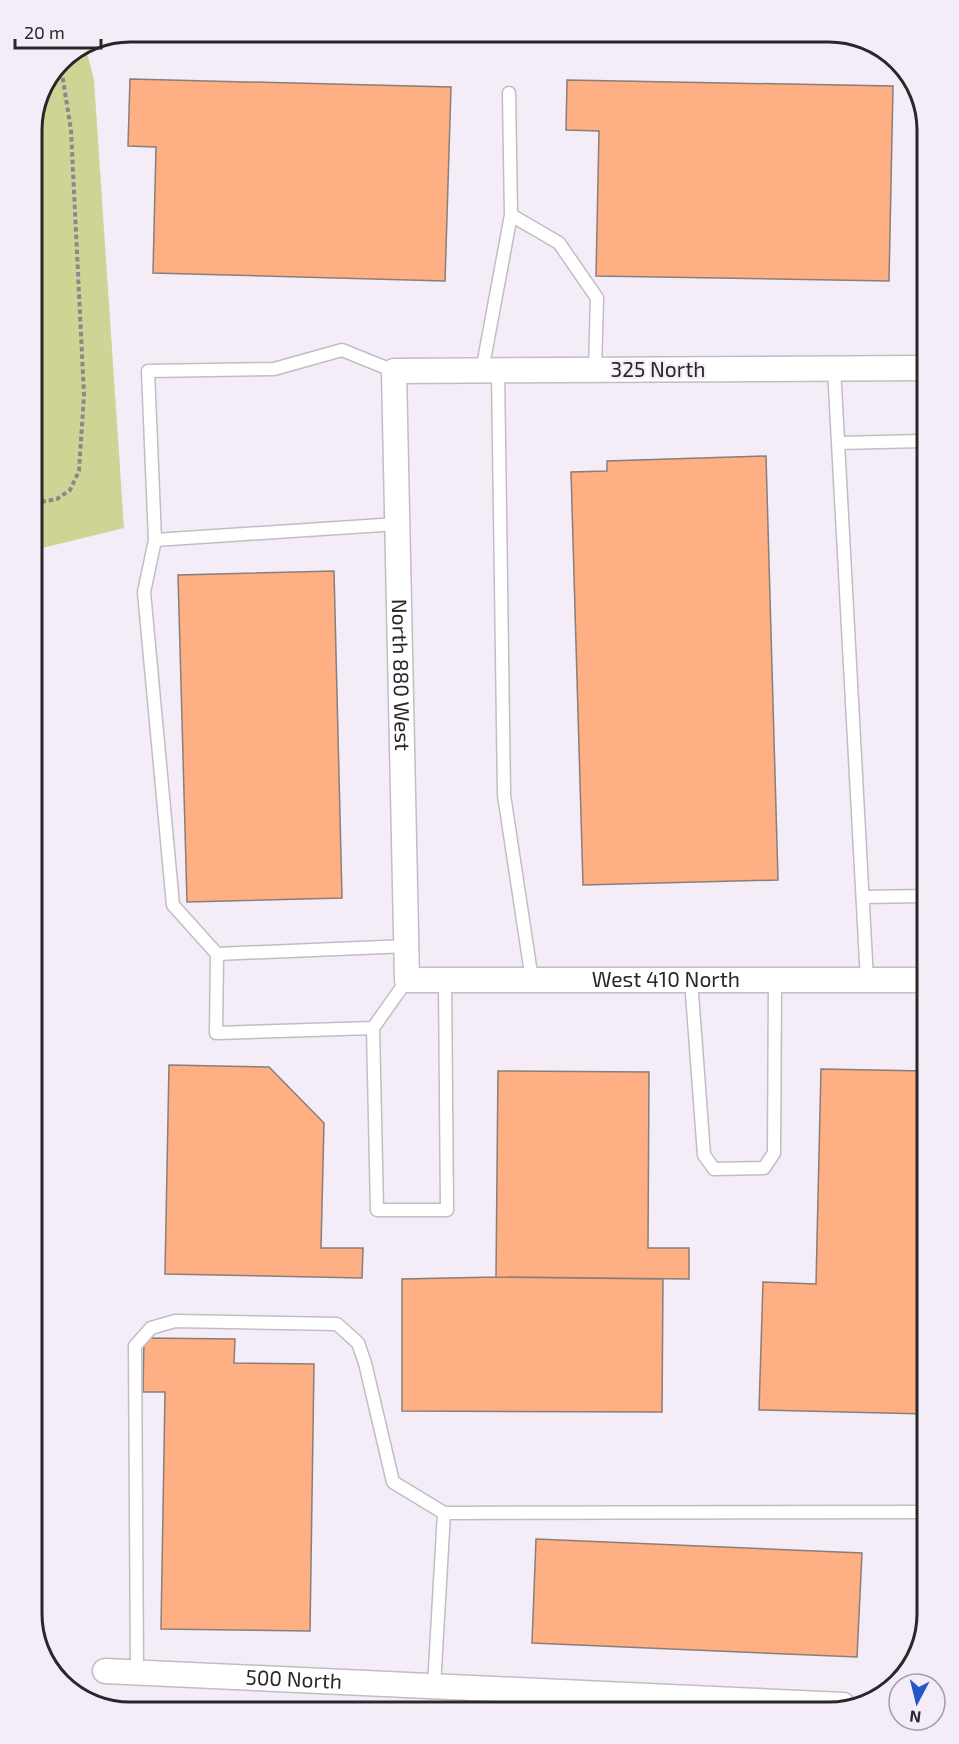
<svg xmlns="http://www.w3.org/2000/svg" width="959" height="1744" font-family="'Exo 2',sans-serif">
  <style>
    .green { fill: #cfd494 }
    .building { fill: #feaf84; stroke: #897e78; stroke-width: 1.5 }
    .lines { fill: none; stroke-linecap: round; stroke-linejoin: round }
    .service-casing { stroke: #c4bcc5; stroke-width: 15 }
    .minor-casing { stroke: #c4bcc5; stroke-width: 27 }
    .path { stroke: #8c878e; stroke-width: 4; stroke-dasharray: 4.5 3; stroke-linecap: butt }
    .service { stroke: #fff; stroke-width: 12 }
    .minor { stroke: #fff; stroke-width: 24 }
    .labels { text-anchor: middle; stroke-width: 4.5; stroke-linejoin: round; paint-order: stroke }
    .street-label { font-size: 21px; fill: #2a272b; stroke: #f4ecf6 }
    .rim { fill: none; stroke: #2a272b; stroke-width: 3 }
  </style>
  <rect width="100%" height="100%" fill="#f4ecf6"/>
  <path class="green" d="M 86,49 L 94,80 L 124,528 L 34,550 L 32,123 L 60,60 Z"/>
  <path class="building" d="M 130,79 L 451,87 L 445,281 L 153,273 L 156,147 L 128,146 Z
    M 567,80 L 893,86 L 889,281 L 596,276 L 599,131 L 566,130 Z
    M 766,456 L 778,880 L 583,885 L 571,472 L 607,471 L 607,461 Z
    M 334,571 L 342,898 L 187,902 L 178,575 Z
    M 169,1065 L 269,1067 L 324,1123 L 321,1248 L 363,1248 L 362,1278 L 165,1274 Z
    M 821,1069 L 925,1071 L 926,1414 L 759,1410 L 763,1282 L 816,1284 Z
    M 498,1071 L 649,1072 L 648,1248 L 689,1248 L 689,1279 L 496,1277 Z
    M 496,1277 L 663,1279 L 662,1412 L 402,1411 L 402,1279 Z
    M 144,1338 L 235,1339 L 234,1363 L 314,1364 L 310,1631 L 161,1629 L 165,1392 L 143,1392 Z
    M 536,1539 L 862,1553 L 857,1657 L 532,1643 Z"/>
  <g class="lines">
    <defs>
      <path id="service" d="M 509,93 L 511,215 L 559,243 L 597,298 L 595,370
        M 834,368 L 867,980
        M 394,371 L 342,350 L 274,369 L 148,371 L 155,540 L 397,524
        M 482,371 L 511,215
        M 498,371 L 504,795 L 532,980
        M 839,443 L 922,441
        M 155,540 L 144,592 L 173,905 L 217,954
        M 864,897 L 924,896
        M 407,946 L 217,954 L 216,1033 L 373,1028 L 407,980
        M 691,980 L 704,1155 L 714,1169 L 764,1168 L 774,1153 L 775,980
        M 373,1028 L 377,1210 L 447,1210 L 445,980
        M 137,1672 L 135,1346 L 151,1328 L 175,1321 L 337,1324 L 358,1343 L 365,1363 L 393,1482 L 444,1513
        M 434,1686 L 444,1513 L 927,1512"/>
      <g id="minor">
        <path id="s1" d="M 921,368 L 394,371 L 407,980 L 924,980"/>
        <path id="s2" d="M 105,1671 L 843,1705"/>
      </g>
    </defs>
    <use href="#service" class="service-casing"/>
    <use href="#minor" class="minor-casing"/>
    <path class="path" d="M 34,503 L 57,499 L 70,490 L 79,471 L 84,395 L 71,130 L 60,61"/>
    <use href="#service" class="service"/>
    <use href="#minor" class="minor"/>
  </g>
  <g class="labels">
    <g class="street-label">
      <text x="658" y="377">325 North</text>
      <text dy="7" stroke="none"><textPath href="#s1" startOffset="831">North 880 West</textPath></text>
      <text dy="7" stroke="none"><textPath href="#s1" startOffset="1395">West 410 North</textPath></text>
      <text dy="7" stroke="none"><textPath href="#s2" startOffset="189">500 North</textPath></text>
    </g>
  </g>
  <path d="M0 0H959V1744H0ZM130 42H829A88 88 0 0 1 917 130V1614A88 88 0 0 1 829 1702H130A88 88 0 0 1 42 1614V130A88 88 0 0 1 130 42Z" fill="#f4ecf6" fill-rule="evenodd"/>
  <path class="rim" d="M130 42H829A88 88 0 0 1 917 130V1614A88 88 0 0 1 829 1702H130A88 88 0 0 1 42 1614V130A88 88 0 0 1 130 42Z"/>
  <g transform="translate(917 1702) rotate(187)"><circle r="28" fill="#f4ecf6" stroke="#a39da5" stroke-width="1.5"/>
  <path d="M0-4.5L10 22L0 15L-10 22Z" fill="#2458c5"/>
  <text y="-9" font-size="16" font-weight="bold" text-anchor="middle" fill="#2a272b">N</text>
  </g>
  <path d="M15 39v9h86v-9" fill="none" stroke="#2a272b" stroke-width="3"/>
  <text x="24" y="39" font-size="18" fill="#2a272b" stroke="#f4ecf6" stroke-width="4.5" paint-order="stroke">20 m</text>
</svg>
